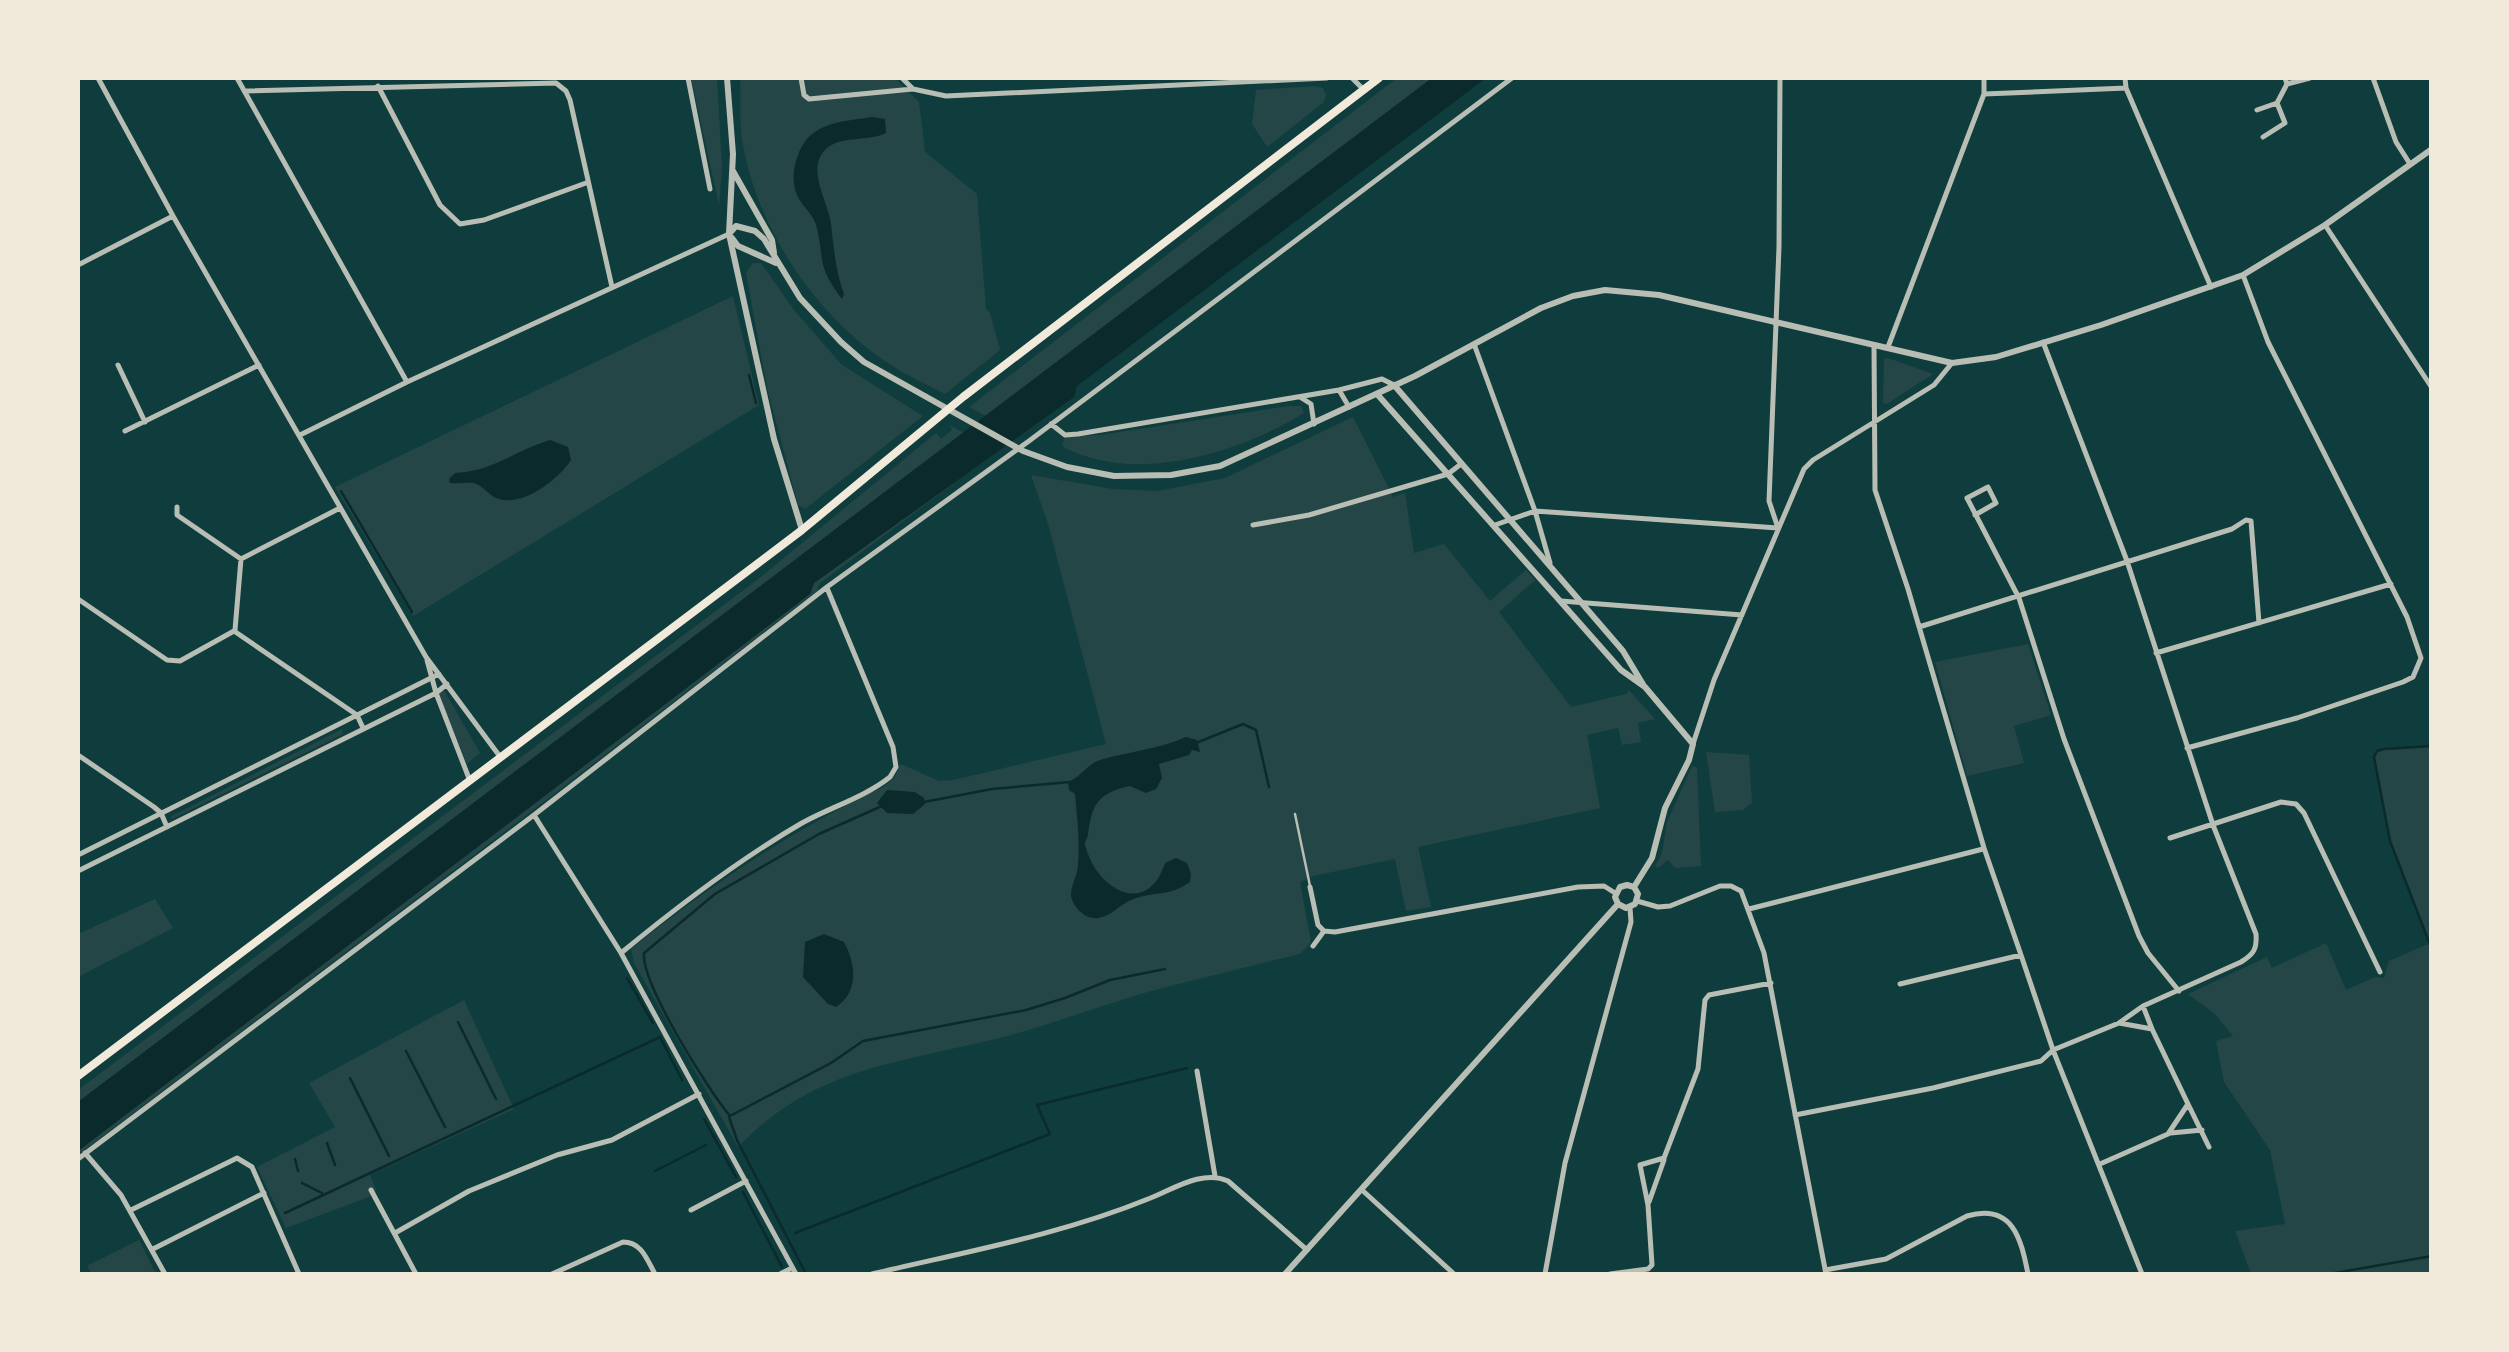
<svg xmlns="http://www.w3.org/2000/svg" width="2509" height="1352" font-family="Arial,sans-serif">
  <style>
    .green { fill: #244646 }
    .water { fill: #0a2a2b }
    .lines { fill: none; stroke-linecap: round; stroke-linejoin: round }
    .stream { stroke: #0a2a2b; stroke-width: 2.5 }
    .service { stroke: #b8beb3; stroke-width: 2.5 }
    .minor { stroke: #b8beb3; stroke-width: 5 }
    .tertiary { stroke: #b8beb3; stroke-width: 6 }
    .primary { stroke: #f1e9da; stroke-width: 8 }
  </style>
  <rect width="100%" height="100%" fill="#0f3d3e"/>
  <path class="green" d="M 691,78 L 717,78 L 722,167 L 719,205 Z
    M 740,78 L 895,78 L 919,102 L 925,152 L 977,194 L 986,309 L 990,313 L 1000,350 L 945,394 C 927,385 908,376 891,365 C 815,316 756,228 742,139 C 739,119 741,98 740,78 Z
    M 1397,78 L 1432,78 L 986,416 L 969,407 Z
    M 1314,86 L 1323,88 L 1326,95 L 1324,102 L 1267,147 L 1252,124 L 1256,90 Z
    M 753,263 L 761,263 L 794,310 L 842,365 L 923,416 L 805,509 L 798,505 L 767,388 L 746,273 Z
    M 733,296 L 759,405 L 413,616 L 335,487 Z
    M 1884,359 L 1888,358 L 1933,374 L 1887,404 L 1883,403 Z
    M 1288,406 L 1301,406 L 1304,413 C 1240,453 1133,486 1062,446 L 1065,437 L 1100,435 Z
    M 1353,417 L 1393,497 L 1405,493 L 1414,553 L 1444,544 L 1490,601 L 1526,570 L 1535,580 L 1499,612 L 1571,707 L 1626,694 L 1629,690 L 1655,719 L 1638,723 L 1641,742 L 1622,745 L 1618,728 L 1587,735 L 1600,808 L 1418,847 L 1431,907 L 1406,911 L 1395,859 L 1313,876 L 1300,882 L 1311,942 L 1300,954 C 1258,964 1216,975 1174,985 C 1118,999 1063,1021 1007,1036 C 903,1063 817,1065 738,1147 L 634,963 L 631,949 C 710,885 791,831 883,787 L 893,779 L 901,764 L 939,781 L 953,780 L 1106,744 L 1048,524 L 1031,475 L 1113,489 L 1157,491 L 1225,478 Z
    M 949,425 L 964,433 L 78,1102 L 78,1090 L 757,580 L 936,433 L 941,439 L 952,430 Z
    M 969,472 L 819,584 L 817,591 L 523,818 L 78,1155 L 78,1151 L 810,594 L 814,583 Z
    M 2028,644 L 2051,715 L 2014,726 L 2024,763 L 1967,776 L 1935,662 Z
    M 444,690 L 480,753 L 467,764 L 438,693 Z
    M 342,729 L 343,734 L 172,819 L 170,817 Z
    M 2431,746 L 2431,1274 L 2251,1274 L 2235,1231 L 2285,1224 L 2270,1150 L 2224,1082 L 2216,1041 L 2233,1036 L 2215,1014 L 2188,994 L 2267,957 L 2272,968 L 2326,943 L 2346,990 L 2375,977 L 2384,978 L 2389,961 L 2428,944 L 2390,841 L 2374,757 L 2377,751 L 2384,749 Z
    M 1706,752 L 1749,755 L 1752,803 L 1743,810 L 1715,812 Z
    M 1692,766 L 1697,767 L 1701,866 L 1675,868 L 1668,860 L 1658,868 L 1655,866 L 1662,853 L 1667,822 Z
    M 155,899 L 173,928 L 78,977 L 78,934 Z
    M 464,1000 L 514,1109 L 370,1175 L 376,1190 L 374,1195 L 286,1228 L 257,1167 L 335,1127 L 309,1083 Z
    M 139,1240 L 156,1274 L 92,1274 L 87,1266 Z"/>
  <path class="water" d="M 1432,78 L 1486,78 L 1077,386 L 1074,397 L 814,583 L 810,594 L 78,1151 L 78,1102 Z
    M 872,117 L 885,119 L 886,133 C 868,142 841,135 826,149 C 805,168 829,203 831,224 C 834,249 835,269 844,294 L 842,299 C 817,265 825,265 817,228 C 814,214 802,207 797,195 C 792,184 793,169 797,158 C 808,122 840,122 872,117 Z
    M 550,440 L 568,447 L 571,460 C 558,480 520,510 494,497 C 487,493 483,486 474,483 C 466,482 458,484 450,483 L 449,479 L 455,473 C 495,471 513,451 550,440 Z
    M 1186,737 L 1197,740 L 1200,752 L 1192,750 L 1189,755 L 1159,764 L 1162,778 L 1156,789 L 1146,793 L 1130,786 C 1098,793 1092,804 1088,834 C 1087,842 1083,840 1086,848 C 1098,891 1148,917 1165,863 L 1176,858 L 1187,863 L 1191,874 L 1190,882 C 1169,897 1153,891 1131,900 C 1119,905 1112,916 1098,918 C 1085,920 1072,906 1071,895 C 1071,884 1078,875 1078,865 C 1080,841 1077,817 1075,794 L 1069,790 L 1068,782 C 1081,777 1086,765 1100,760 C 1129,751 1158,750 1186,737 Z
    M 887,790 L 915,792 L 924,798 L 925,804 L 913,814 L 887,813 L 877,803 Z
    M 824,934 L 844,942 C 856,964 859,992 836,1007 L 828,1004 L 803,977 L 805,942 Z"/>
  <g class="lines">
    <path class="stream" d="M 749,375 L 756,403
      M 341,491 L 412,612
      M 1196,743 L 1243,724 L 1256,730 L 1269,787
      M 2432,746 L 2384,749 L 2377,751 L 2374,757 L 2390,841 L 2432,950
      M 924,802 L 992,789 L 1070,782
      M 882,806 L 819,834 L 715,894 L 644,953 C 641,983 708,1090 730,1116 L 831,1063 L 863,1041 L 1026,1010 L 1065,998 L 1110,980 L 1165,969
      M 627,978 L 653,1023
      M 458,1022 L 496,1099
      M 660,1037 L 682,1080
      M 406,1051 L 445,1127
      M 350,1078 L 389,1156
      M 729,1117 L 737,1140 L 806,1274
      M 704,1119 L 736,1177
      M 327,1143 L 335,1165
      M 295,1159 L 298,1171
      M 655,1171 L 706,1145
      M 302,1183 L 322,1193
      M 743,1192 L 782,1267
      M 285,1213 L 660,1037
      M 795,1233 L 1050,1134 L 1037,1105 L 1187,1068
      M 2329,1274 L 2432,1256"/>
    <path class="service" d="M 1295,814 L 1310,886"/>
    <path class="minor" d="M 98,78 L 173,216 L 426,657 L 501,758
      M 237,78 L 407,382
      M 688,78 L 710,189
      M 801,78 L 804,95 L 809,99 L 913,89
      M 902,78 L 913,89 L 946,96 L 1327,78
      M 1352,78 L 1363,89
      M 2125,78 L 2126,88 L 2211,287
      M 2285,78 L 2287,84 L 2310,78
      M 2373,78 L 2396,142 L 2410,164
      M 378,86 L 440,205 L 460,224 L 484,220 L 586,183
      M 244,91 L 556,83 L 566,91 L 570,100 L 612,287
      M 1984,94 L 2126,88
      M 2257,110 L 2277,103 L 2287,84
      M 2263,137 L 2285,123 L 2277,103
      M 2325,225 L 2432,388
      M 78,265 L 173,216
      M 1474,344 L 1535,511 L 1550,563
      M 1874,346 L 1875,490 L 1908,589 L 1984,848 L 2021,955 L 2053,1050 L 2142,1274
      M 1888,347 L 1984,94 L 1984,78
      M 118,365 L 145,422
      M 1339,390 L 1349,407
      M 1300,397 L 1311,404 L 1314,424
      M 1051,424 L 1065,435 L 1078,434 L 1339,390 L 1382,379 L 1394,385
      M 125,431 L 259,365
      M 300,435 L 407,382 L 729,234
      M 177,507 L 177,515 L 241,559 L 340,508
      M 1975,515 L 1996,503 L 1988,487 L 1967,498 L 2019,598 L 2064,739 L 2139,936 L 2148,953 L 2179,991
      M 1253,525 L 1309,515 L 1448,474 L 1461,464
      M 1495,525 L 1535,511 L 1778,528
      M 1777,525 L 1769,501 L 1779,247 L 1780,78
      M 78,599 L 167,660 L 180,661 L 234,631 L 357,715 L 363,728
      M 1561,601 L 1742,615
      M 1919,627 L 2232,529 L 2246,520 L 2251,521 L 2259,623
      M 235,630 L 241,559
      M 2156,653 L 2391,584
      M 427,660 L 436,693 L 470,781
      M 1693,744 L 1714,680 L 1804,469 L 1813,460 L 1934,385 L 1952,363
      M 2187,748 L 2297,718 L 2403,682 L 2413,677 L 2421,658 L 2407,617 L 2268,342 L 2243,275
      M 78,755 L 154,807 L 161,813 L 167,827
      M 534,815 L 621,953 L 796,1274
      M 2170,838 L 2281,802 L 2296,804 L 2304,813 L 2380,972
      M 78,855 L 439,674
      M 78,871 L 436,693 L 447,684
      M 1310,887 L 1318,925 L 1324,931
      M 1637,901 L 1658,907 L 1670,906 L 1720,886 L 1731,886 L 1741,891 L 1764,953 L 1826,1274
      M 1749,909 L 1983,849
      M 1324,931 L 1335,932 L 1578,887 L 1604,886 L 1615,893
      M 1313,946 L 1324,931
      M 621,953 C 678,906 738,860 802,823 C 831,807 865,797 890,777 L 896,767 L 893,747 L 827,588
      M 1900,984 L 2021,955
      M 2143,1006 L 2152,1029
      M 1197,1071 L 1215,1176
      M 2188,1104 L 2209,1147
      M 1795,1115 L 1933,1088 L 2041,1061 L 2053,1050 L 2119,1023 L 2143,1006 L 2241,962 C 2254,954 2257,949 2256,934 L 2213,825 L 2127,561 L 2043,342
      M 2171,1133 L 2202,1130
      M 85,1153 L 121,1195 L 165,1274
      M 78,1159 L 534,815 L 827,587 L 1029,441 L 1512,78
      M 2100,1164 L 2168,1134 L 2188,1104 L 2152,1029 L 2119,1023
      M 371,1190 L 416,1274
      M 1362,1190 L 1454,1274
      M 1649,1202 L 1664,1160
      M 131,1210 L 229,1162 L 237,1158 L 252,1167 L 299,1274
      M 691,1210 L 746,1181
      M 395,1233 L 469,1191 L 557,1155 L 612,1140 L 699,1094
      M 153,1249 L 264,1193
      M 1825,1270 L 1886,1259 L 1967,1216 C 2013,1203 2021,1239 2028,1274
      M 552,1274 L 623,1242 C 642,1242 647,1260 655,1274
      M 780,1274 L 792,1268
      M 872,1274 C 964,1252 1060,1235 1148,1199 C 1172,1190 1202,1169 1228,1181 L 1307,1250
      M 1545,1274 L 1565,1163 L 1631,922 L 1630,908
      M 1610,1274 L 1648,1269 L 1652,1265 L 1648,1205 L 1640,1165 L 1664,1158 L 1698,1069 L 1705,1000 L 1709,995 L 1771,983"/>
    <path class="tertiary" d="M 727,78 L 733,154 L 729,234 L 774,439 L 802,530
      M 733,171 L 772,240 L 774,253
      M 729,234 L 736,226 L 755,231 L 764,239 L 800,298 L 841,342 L 864,362 L 1023,451 L 1067,467 L 1114,476 L 1171,475 L 1220,466 L 1415,376 L 1541,308 L 1573,296 L 1605,290 L 1659,295 L 1952,363 L 1996,357 L 2101,325 L 2243,275 L 2325,225 L 2432,149
      M 732,238 L 738,246 L 776,263
      M 1394,385 L 1623,651 L 1644,686
      M 1377,394 L 1621,670 L 1645,687 L 1693,744 L 1689,760 L 1665,808 L 1652,858 L 1634,887
      M 1618,904 L 1626,908 L 1635,904 L 1638,894 L 1634,887
      M 1618,904 L 1615,897 L 1620,887 L 1627,885 L 1634,887
      M 1285,1274 L 1618,904"/>
    <path class="primary" d="M 78,1076 L 802,530 L 963,397 L 1379,78"/>
  </g>
  <rect width="2509" height="1352" fill="none" stroke="#f1e9da" stroke-width="160"/>
</svg>
